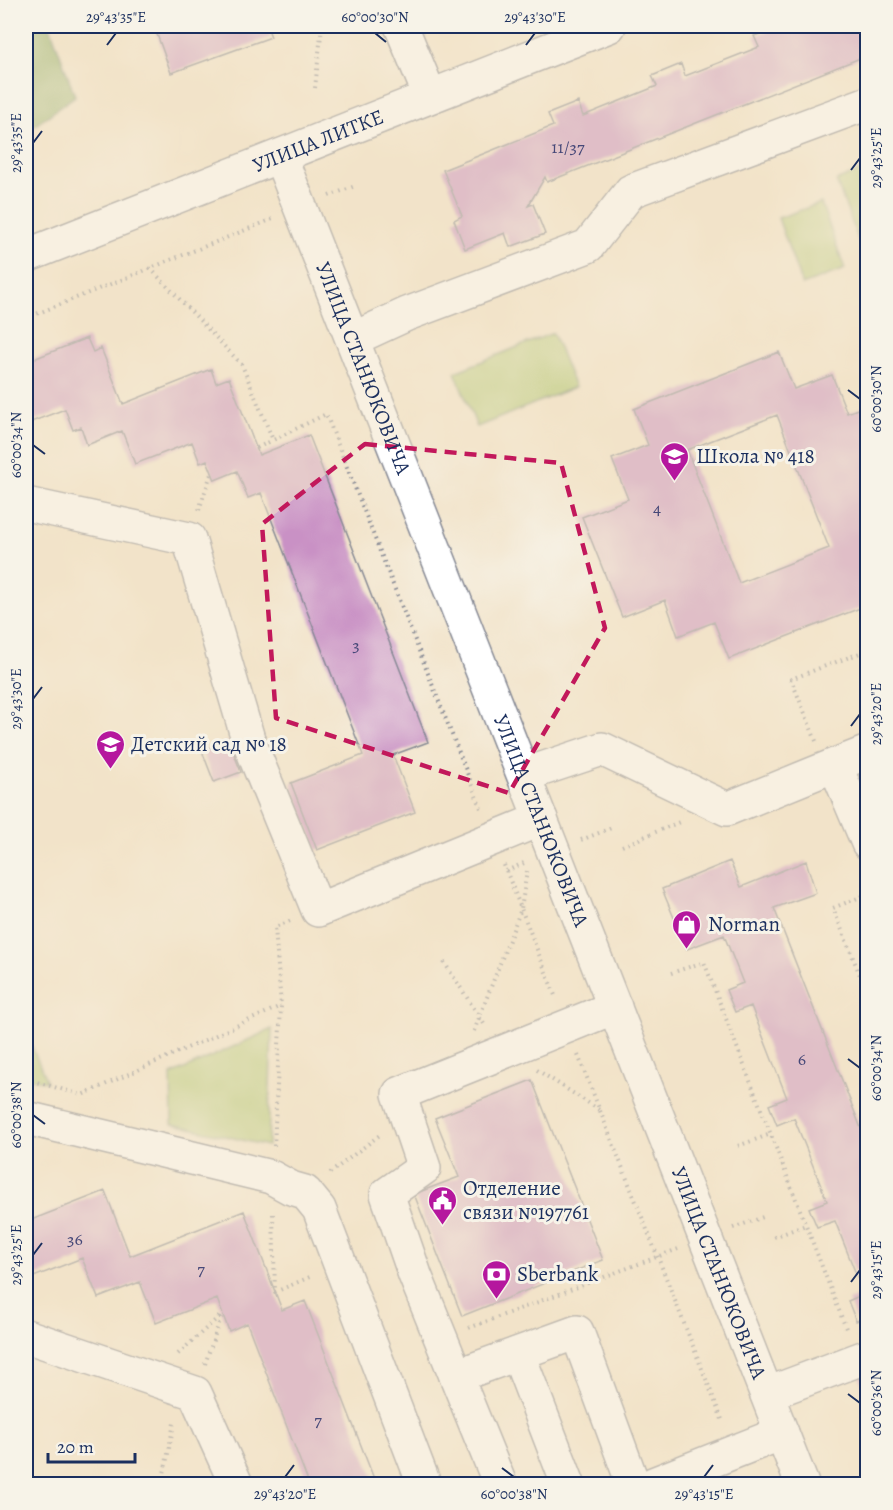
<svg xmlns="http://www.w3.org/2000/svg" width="893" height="1510" font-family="Alegreya,serif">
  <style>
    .green { fill: #abc66d; stroke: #637a66; stroke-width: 1.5 }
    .forest { fill: #88ab60; stroke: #526d5f; stroke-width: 1.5 }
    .building { fill: #c991c5; fill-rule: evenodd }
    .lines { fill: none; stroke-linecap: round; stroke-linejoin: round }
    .minor-casing { stroke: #868994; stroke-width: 36 }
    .path { stroke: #868994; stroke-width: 4; stroke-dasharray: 1.5 4.5; stroke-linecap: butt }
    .minor { stroke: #fff; stroke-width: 33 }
    .marked { fill: none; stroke: #c2185b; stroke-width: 4.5; stroke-dasharray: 12 8; stroke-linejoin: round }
    .ticks { fill: none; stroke: #1b2f5e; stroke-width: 2 }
    .labels { text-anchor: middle; stroke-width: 6; stroke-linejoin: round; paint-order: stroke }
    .number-label { font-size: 18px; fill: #464878 }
    .street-label { font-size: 21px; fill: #1b2f5e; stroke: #f7f3e8 }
    .poi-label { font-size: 21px; fill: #1b2f5e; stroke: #f7f3e8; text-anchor: start }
    .neatline { fill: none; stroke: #1b2f5e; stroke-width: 2 }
    .ticks-label { font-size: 15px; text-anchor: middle; fill: #1b2f5e }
  </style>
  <rect width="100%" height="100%" fill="#f7f3e8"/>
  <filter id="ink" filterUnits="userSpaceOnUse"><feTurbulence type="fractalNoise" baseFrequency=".0167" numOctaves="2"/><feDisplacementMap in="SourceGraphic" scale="12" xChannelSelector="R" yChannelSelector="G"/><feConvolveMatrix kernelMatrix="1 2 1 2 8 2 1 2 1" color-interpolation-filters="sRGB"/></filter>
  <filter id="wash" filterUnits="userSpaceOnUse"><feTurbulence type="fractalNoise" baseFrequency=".008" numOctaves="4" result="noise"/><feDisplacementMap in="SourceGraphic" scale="24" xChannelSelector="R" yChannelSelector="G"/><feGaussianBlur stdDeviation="1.35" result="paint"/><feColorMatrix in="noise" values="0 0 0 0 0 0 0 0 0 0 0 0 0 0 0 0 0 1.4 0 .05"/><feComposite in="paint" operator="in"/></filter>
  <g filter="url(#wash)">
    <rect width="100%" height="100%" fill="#f2e3c9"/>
    <path class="green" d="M 867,168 L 867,262 L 836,181 Z
      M 821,203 L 845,269 L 802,285 L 778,218 Z
      M 553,333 L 575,387 L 477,427 L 455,372 Z
      M 272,1029 L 268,1146 L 172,1124 L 171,1075 Z
      M 26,1033 L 47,1082 L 26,1077 Z"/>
    <path class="forest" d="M 26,26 L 50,26 L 75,96 L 26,132 Z"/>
    <g id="blocks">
      <path class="building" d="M 154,26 L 267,26 L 271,37 L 171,73 Z
        M 782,26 L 785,26 L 789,34 L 810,26 L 868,26 L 868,55 L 547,182 L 545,177 L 528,206 L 533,204 L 545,234 L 510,247 L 505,233 L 465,249 L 454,220 L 462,216 L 443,170 L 553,126 L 548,114 L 578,102 L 583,116 L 657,86 L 652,76 L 681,64 L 685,76 L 759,47 L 754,36 Z
        M 87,338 L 93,352 L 101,348 L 123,404 L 211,369 L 216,383 L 229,378 L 259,455 L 309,435 L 428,742 L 393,755 L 415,812 L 317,850 L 291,783 L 363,755 L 261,493 L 248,498 L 237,471 L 215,480 L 207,460 L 200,463 L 192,442 L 135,464 L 122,431 L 87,445 L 81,427 L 73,430 L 65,409 L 26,424 L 26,362 Z
        M 779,352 L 794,389 L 832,375 L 847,413 L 868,405 L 868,562 L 861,565 L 868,581 L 868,605 L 729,659 L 714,622 L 678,636 L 665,600 L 622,617 L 582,517 L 628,499 L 612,459 L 648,445 L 634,409 ZM 777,415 L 829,548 L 739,583 L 687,450 Z
        M 229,741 L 241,772 L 214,782 L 202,751 Z
        M 730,861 L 741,887 L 806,861 L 816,893 L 774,908 L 868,1146 L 868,1317 L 856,1321 L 848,1301 L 864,1294 L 835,1221 L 817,1227 L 809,1208 L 827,1201 L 794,1118 L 777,1125 L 769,1105 L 787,1098 L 751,1006 L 735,1012 L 726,990 L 743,983 L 724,935 L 687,949 L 662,889 Z
        M 532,1080 L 603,1260 L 462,1316 L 414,1194 L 459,1177 L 435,1118 Z
        M 105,1191 L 130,1256 L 244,1211 L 282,1310 L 305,1301 L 376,1484 L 309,1484 L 247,1323 L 229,1331 L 217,1299 L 156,1323 L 140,1282 L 98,1298 L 82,1258 L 26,1280 L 26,1222 Z
        M 868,1374 L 868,1398 L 859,1377 Z"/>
    </g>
  </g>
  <g filter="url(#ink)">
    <use href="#blocks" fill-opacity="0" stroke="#868994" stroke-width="1.5"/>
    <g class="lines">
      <defs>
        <g id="minor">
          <path d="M 401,26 L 430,96"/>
          <path id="s1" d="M 280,156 L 802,1484"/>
          <path id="s2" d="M 26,256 L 609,26"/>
          <path d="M 353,339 L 407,314 L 588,246 L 631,191 L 868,103"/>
          <path d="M 26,504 L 189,539 L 248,739 L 318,910 L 541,819"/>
          <path d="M 835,765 L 868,752"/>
          <path d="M 524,775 L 602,749 L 727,809 L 835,765 L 868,843"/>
          <path d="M 26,1118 L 271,1177 L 291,1188 L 305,1192 L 319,1209 L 424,1484"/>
          <path d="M 26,1336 L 195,1393 L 236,1484"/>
          <path d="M 518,1354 L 568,1484"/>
          <path d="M 456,1376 L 577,1332 L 633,1484"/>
          <path d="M 767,1394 L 868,1356"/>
          <path d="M 500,1484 L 415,1275 L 387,1194 L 424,1168 L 399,1094 L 615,1007"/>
          <path d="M 653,1484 L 782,1433"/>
        </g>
      </defs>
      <use href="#minor" class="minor-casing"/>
      <path class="path" d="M 315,88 L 322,26
        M 329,196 L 355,186
        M 150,268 L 242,365 L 273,440 L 326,414 L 482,811
        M 26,318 L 273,219
        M 257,448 L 273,440
        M 199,510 L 212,471
        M 816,741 L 791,679 L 868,650
        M 581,840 L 614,827
        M 622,846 L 682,821
        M 504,865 L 556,998
        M 506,871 L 524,863
        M 868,894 L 833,908 L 868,995
        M 444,962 L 486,1027
        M 671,973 L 704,962 L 847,1331
        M 474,1031 L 521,909 L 527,871
        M 578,1055 L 723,1422
        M 537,1070 L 601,1111
        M 26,1079 L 82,1095 L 281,1006
        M 274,1146 L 281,1006 L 275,927 L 290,921
        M 738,1146 L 771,1134
        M 330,1173 L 381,1134
        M 273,1214 L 275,1292 L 312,1276
        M 733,1228 L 766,1216
        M 774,1237 L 806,1225
        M 469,1328 L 678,1249
        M 178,1354 L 222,1314
        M 205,1364 L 221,1317
        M 162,1484 L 174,1423"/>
      <use href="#minor" class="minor"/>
    </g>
  </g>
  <path d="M0 0H893V1510H0ZM 365,444 L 561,463 L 605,628 L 509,793 L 276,718 L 262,524 Z" fill="#f2e3c9" fill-opacity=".55" fill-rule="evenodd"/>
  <path class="marked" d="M 365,444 L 561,463 L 605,628 L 509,793 L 276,718 L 262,524 Z"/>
  <path class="ticks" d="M 375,33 L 386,42M 107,45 L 116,33M 526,45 L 535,33M 33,143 L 42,131M 851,170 L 860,158M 848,390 L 860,399M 33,445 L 45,454M 33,699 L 42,687M 851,726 L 860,714M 848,1059 L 860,1068M 33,1115 L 45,1124M 33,1255 L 42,1243M 851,1282 L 860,1270M 848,1394 L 860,1403M 502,1468 L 514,1477M 285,1477 L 294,1465M 704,1477 L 713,1465"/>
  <defs>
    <symbol id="school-pin" viewBox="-11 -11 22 30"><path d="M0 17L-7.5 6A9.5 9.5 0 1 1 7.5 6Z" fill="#b5179e" stroke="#f7f3e8"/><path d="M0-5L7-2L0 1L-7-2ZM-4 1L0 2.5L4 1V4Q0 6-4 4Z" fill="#fff"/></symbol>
    <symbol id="shop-pin" viewBox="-11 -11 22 30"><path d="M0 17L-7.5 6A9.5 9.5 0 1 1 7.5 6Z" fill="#b5179e" stroke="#f7f3e8"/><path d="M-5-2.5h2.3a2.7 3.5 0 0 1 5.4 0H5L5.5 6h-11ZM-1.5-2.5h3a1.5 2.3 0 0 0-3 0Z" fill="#fff"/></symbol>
    <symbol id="civic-pin" viewBox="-11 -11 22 30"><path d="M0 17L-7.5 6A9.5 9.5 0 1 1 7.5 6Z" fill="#b5179e" stroke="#f7f3e8"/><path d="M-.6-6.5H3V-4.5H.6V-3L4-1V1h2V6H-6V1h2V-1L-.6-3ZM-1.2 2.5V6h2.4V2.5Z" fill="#fff"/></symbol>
    <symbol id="bank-pin" viewBox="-11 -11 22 30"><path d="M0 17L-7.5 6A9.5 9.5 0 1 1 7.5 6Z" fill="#b5179e" stroke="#f7f3e8"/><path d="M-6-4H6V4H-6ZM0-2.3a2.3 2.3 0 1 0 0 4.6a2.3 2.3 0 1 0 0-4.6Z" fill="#fff"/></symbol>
  </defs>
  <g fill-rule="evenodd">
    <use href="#school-pin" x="658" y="440" width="33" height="45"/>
    <use href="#school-pin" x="94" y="728" width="33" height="45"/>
    <use href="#shop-pin" x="670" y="908" width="33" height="45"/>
    <use href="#civic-pin" x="426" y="1184" width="33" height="45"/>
    <use href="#bank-pin" x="480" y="1258" width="33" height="45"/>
  </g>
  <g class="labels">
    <g class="number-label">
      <text x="568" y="153">11/37</text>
      <text x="657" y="514">4</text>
      <text x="356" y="651">3</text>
      <text x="802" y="1065">6</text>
      <text x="75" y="1245">36</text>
      <text x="201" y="1275">7</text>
      <text x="318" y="1426">7</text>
    </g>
    <g class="street-label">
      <text dy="7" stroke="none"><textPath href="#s2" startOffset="314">УЛИЦА ЛИТКЕ</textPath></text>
      <text dy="7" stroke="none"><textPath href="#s1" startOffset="228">УЛИЦА СТАНЮКОВИЧА</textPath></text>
      <text dy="7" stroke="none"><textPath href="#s1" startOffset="714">УЛИЦА СТАНЮКОВИЧА</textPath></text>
      <text dy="7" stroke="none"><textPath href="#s1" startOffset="1200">УЛИЦА СТАНЮКОВИЧА</textPath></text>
    </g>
    <g class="poi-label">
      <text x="696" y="463">Школа № 418</text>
      <text x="131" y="751">Детский сад № 18</text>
      <text x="708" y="931">Norman</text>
      <text x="463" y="1195">Отделение<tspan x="463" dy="24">связи №197761</tspan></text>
      <text x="517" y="1281">Sberbank</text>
    </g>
  </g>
  <rect width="893" height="1510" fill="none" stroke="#f7f3e8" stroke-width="66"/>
  <path d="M48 1453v9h87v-9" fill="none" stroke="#1b2f5e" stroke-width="3"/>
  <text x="57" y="1453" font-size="18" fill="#1b2f5e" stroke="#f7f3e8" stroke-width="4.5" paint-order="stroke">20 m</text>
  <rect x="33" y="33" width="827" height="1444" class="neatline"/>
  <g class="ticks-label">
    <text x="116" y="22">29°43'35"E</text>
    <text x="375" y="22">60°00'30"N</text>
    <text x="535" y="22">29°43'30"E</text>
    <text transform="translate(16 143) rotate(-90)" y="5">29°43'35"E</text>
    <text transform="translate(876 158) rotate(-90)" y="5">29°43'25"E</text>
    <text transform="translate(876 399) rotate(-90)" y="5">60°00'30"N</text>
    <text transform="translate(16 445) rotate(-90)" y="5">60°00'34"N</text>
    <text transform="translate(16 699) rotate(-90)" y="5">29°43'30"E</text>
    <text transform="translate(876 714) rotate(-90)" y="5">29°43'20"E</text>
    <text transform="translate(876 1068) rotate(-90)" y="5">60°00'34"N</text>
    <text transform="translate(16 1115) rotate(-90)" y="5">60°00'38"N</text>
    <text transform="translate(16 1255) rotate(-90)" y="5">29°43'25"E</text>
    <text transform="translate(876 1270) rotate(-90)" y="5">29°43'15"E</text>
    <text transform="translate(876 1403) rotate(-90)" y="5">60°00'36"N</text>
    <text x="285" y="1499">29°43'20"E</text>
    <text x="514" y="1499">60°00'38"N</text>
    <text x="704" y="1499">29°43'15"E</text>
  </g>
</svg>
